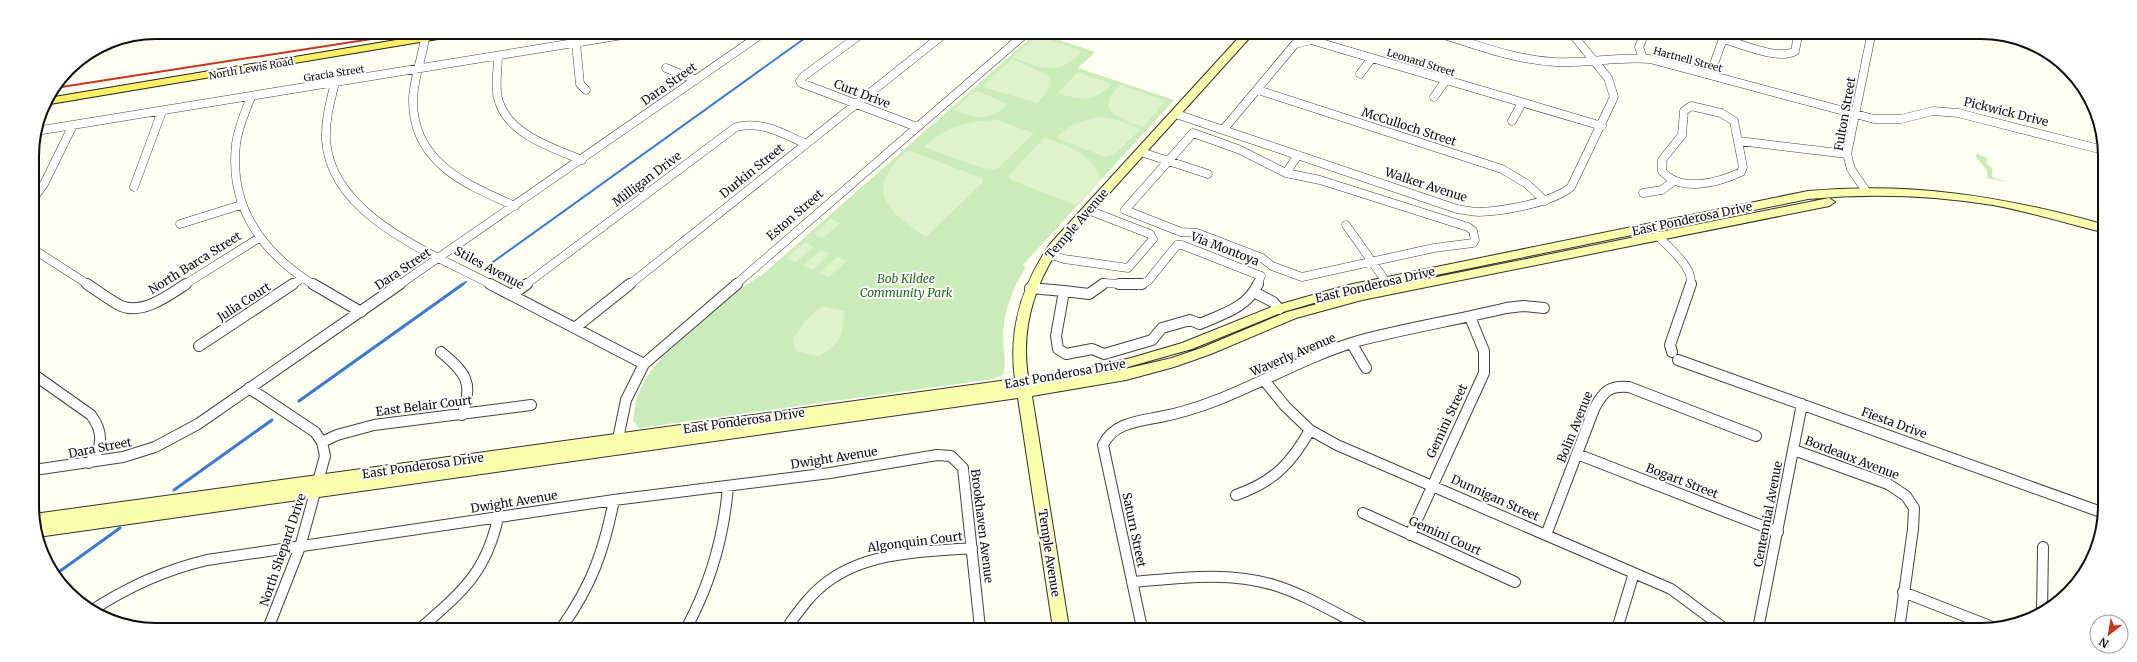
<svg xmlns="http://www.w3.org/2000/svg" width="2137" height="662" font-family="Merriweather,serif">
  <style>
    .green { fill: #cbebba }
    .pitch { fill: #def2cc }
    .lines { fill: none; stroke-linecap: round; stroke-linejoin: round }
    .stream-far1 { stroke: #3a7ad1; stroke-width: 2 }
    .stream { stroke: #3a7ad1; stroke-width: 3 }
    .street-far1-casing { stroke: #424242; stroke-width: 9 }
    .street-casing { stroke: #424242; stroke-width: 12 }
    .secondary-casing { stroke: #313131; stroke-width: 2 }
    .primary-casing { stroke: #202020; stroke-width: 2 }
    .street-far1 { stroke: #fff; stroke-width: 8 }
    .street { stroke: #fff; stroke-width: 10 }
    .secondary { fill: #faffad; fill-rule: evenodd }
    .primary { fill: #fcf165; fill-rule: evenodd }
    .rail { stroke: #c43723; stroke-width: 2 }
    .labels { text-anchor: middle; stroke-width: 4; stroke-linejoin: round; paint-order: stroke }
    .far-street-label { font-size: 10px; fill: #0f0f0f; stroke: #fff }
    .street-label { font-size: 12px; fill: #0f0f0f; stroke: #fff }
    .park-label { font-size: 12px; font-style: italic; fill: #1f6a1d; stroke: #fff }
    .rim { fill: none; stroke: #0f0f0f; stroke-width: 2 }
  </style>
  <rect width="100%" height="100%" fill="#fffff2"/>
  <path class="green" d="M 1035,34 L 1041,34 L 1095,52 L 1078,68 L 1174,100 L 1023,265 L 1026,267 C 1013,287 1003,313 1003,337 C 1003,349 1007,364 1003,375 L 993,379 L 639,428 L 633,421 L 636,401 L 645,379 L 664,355 L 736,291 L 762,275 Z
    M 1977,153 L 1987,158 L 1986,163 L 1992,168 L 1992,177 L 2008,182 L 1987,178 L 1987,170 L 1976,157 Z"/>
  <path class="pitch" d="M 1040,36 L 1083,51 C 1057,77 1043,69 1012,57 L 1036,37 Z
    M 1012,59 L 1049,76 C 1052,89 1046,94 1037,103 L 985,88 L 984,84 Z
    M 1080,73 L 1112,84 C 1093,102 1082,101 1058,93 L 1076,74 Z
    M 1120,85 L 1163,100 L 1164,103 L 1143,127 C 1120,119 1092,111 1120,85 Z
    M 977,91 L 1008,104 C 989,122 977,119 954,110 L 973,92 Z
    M 1103,117 L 1114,119 L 1141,129 L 1114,155 L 1105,157 L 1056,138 C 1071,124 1082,119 1103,117 Z
    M 997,120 L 1034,133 L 997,169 L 987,170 L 924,147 C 947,126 966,121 997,120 Z
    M 1045,137 C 1069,147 1092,153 1101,179 L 1076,205 L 1011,180 L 1008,176 Z
    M 908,150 L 982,178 L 983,182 L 926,237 C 885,210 863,189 908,150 Z
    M 831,219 L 840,223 L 823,238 L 814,234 Z
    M 805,242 L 814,247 L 796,262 L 786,258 Z
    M 821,250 L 830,254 L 813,270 L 803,265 Z
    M 837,257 L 847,261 L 829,277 L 819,273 Z
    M 822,306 L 844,311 C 844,333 840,345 819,356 L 795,351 L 793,339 L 805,321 Z"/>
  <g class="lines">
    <path class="stream-far1" d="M 486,267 L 812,33
      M 462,285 L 466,282"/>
    <path class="stream" d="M 299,401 L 463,284
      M 174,490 L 272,420
      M 56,574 L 120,528"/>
    <defs>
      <path id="street-far1" d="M 861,34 L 804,76 L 800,81 L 801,83 L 917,127
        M 1444,35 C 1480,46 1516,60 1555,62 C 1587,64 1618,56 1650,59 L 1874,119 L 1901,119 L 1933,111 L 1958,113 L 2103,150
        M 425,38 C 422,59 413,80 413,101 C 413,163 467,185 515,206
        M 1723,39 C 1741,44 1780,61 1795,51 L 1798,36
        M 576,43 L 580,84 L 586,90
        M 498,56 C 498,71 494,88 499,102 C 510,135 553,148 582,160
        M 1643,58 L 1639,47 L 1644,35
        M 666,68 L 696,80
        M 1360,74 L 1372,58
        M 1710,75 L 1724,36
        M 335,83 C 330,102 325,121 326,140 C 331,217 434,254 492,285
        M 1258,90 L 1502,169 L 1527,184 L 1545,201
        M 251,97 C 245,112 238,128 236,144 C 229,207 261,252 314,285
        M 1434,97 L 1446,80
        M 1691,106 L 1721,113 L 1734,121 L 1743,167 L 1741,172 C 1718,183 1680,193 1662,171 L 1662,160 L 1682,135 L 1684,111 Z
        M 1176,114 L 1457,209 C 1464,210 1472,212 1479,212 C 1503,211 1552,203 1571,187 L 1614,97 L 1608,78 L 1573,35
        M 1512,121 L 1522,103
        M 1223,130 L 1295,44 L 1311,40 L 1602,126
        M 36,131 L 635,33
        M 1193,133 L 1238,149 L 1286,173 L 1320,180 L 1468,227 L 1473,231 L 1475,240 L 1473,243 L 1434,248 L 1302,277 L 1272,266 L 1262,258 L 1197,233 L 1181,232 L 1125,210 Z
        M 1739,141 L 1847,154
        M 1141,152 L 1208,174
        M 1286,173 L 1298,155
        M 134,187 L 162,111
        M 1866,191 L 1851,169 L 1847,154 L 1871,36
        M 1643,193 L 1662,190 L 1674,181
        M 33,199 L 44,184 L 73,125
        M 180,224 L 241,205
        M 1346,225 L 1385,280
        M 1657,235 C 1667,246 1696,269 1690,285
        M 33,249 L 89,285
        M 1049,254 L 1064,259 L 1128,268 L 1153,239 L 1150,234 L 1088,210
        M 184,285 L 259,238
        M 292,285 L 302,278
        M 399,285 L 763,33
        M 525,285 L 736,127 C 761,120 784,134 806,144
        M 629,285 L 944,34
        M 735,285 L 1025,34
        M 1101,285 L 1104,283 L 1137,285
        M 1139,285 L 1148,281 L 1177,245 L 1182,245 L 1261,276 L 1257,285"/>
      <path id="street" d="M 87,284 C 98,291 109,300 121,306 C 143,315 169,295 186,284
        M 313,284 L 361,312
        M 490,284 L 644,364
        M 1119,284 L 1142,284
        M 1030,288 L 1064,291
        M 1064,291 L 1089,294 L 1103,284
        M 1064,291 L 1056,336 L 1058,349 L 1066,354 L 1092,349 L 1104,354 L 1152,340 L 1162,328 L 1190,320 L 1200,324 C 1222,314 1247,308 1258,284
        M 1254,292 L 1273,302 L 1279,309
        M 513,294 L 527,284
        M 576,327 L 630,284
        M 1352,344 L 1366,368
        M 199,346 L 293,284
        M 441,352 C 466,373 474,383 462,415
        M 1672,352 L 1670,345 L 1691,284
        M 1678,360 L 2101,512
        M 33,374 L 91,415 C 103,431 104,448 89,463
        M 1264,380 L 1285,406 L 1310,430 L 1337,445 L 1671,589 L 1725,629
        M 249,388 L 315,432 L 322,442 L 325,456 L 300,547 L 269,626
        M 618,439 L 626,400 L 644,364 L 737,284
        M 322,442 L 337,435 L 374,425 L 531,405
        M 1794,450 L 1888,484 L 1906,496 L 1914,508 L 1913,529 L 1899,630
        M 1577,454 L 1778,532
        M 34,470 L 123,457 L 155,447 L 198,424 L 400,284
        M 1236,495 C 1273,482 1291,464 1310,430
        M 1363,513 L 1515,582
        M 1410,535 L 1484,373 L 1484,351 L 1470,317
        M 1546,535 L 1594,409 C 1603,392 1609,385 1629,387 L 1756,436
        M 1132,582 C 1179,578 1228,571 1274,585 C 1306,595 1335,613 1365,628
        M 1903,592 L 1995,628
        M 91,611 C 127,587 165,570 207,560 L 614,500 L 830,473 L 937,455 L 951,456 L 963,468 L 980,628
        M 2042,613 L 2043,547
        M 790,623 C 801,608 812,593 827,582 C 868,551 923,552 972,548
        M 423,626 C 463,591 486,572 498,518
        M 562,627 C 592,585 604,550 614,500
        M 687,627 C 711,582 724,537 728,486
        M 1142,628 L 1103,445 C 1113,423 1139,421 1160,417 C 1230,404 1290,361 1358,341 C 1407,328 1457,320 1506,308 L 1523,306 L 1544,308
        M 1617,629 L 1634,573
        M 1758,629 L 1802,404"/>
      <path id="secondary" d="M 1242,34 L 1253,34 L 1058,250 C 1033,288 1021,331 1028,377 L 1078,370 L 1131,358 L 1182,343 L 1274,306 L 1348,285 L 1808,191 C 1913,182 2001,196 2102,224 L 2102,232 C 2066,223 2030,212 1993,205 C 1931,195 1870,193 1808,199 L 1348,293 L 1283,312 L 1192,349 L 1103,374 L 1172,358 L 1201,348 L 1287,312 L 1362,292 L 1829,198 L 1835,202 L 1829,206 L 1362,300 L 1296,318 L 1211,354 L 1174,367 L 1126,380 L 1032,396 L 1069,628 L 1053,628 L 1018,398 L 38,537 L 34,530 L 34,514 L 1015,379 C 1008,329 1022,285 1050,244 Z"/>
      <path id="primary" d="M 438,33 L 462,33 L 456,36 L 44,105 L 48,98 Z"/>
    </defs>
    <use href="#street-far1" class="street-far1-casing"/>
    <use href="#street" class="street-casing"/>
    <use href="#secondary" class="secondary-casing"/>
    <use href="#primary" class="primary-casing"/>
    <use href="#street-far1" class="street-far1"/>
    <use href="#street" class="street"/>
    <use href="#secondary" class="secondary"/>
    <use href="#primary" class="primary"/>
    <path class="rail" d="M 55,88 L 410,33"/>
  </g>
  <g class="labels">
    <g class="far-street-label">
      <text transform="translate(1688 59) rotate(15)" y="4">Hartnell Street</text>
      <text transform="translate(1421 62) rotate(17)" y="4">Leonard Street</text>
      <text transform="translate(251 68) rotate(-10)" y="4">North Lewis Road</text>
      <text transform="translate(334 73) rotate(-9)" y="4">Gracia Street</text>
    </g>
    <g class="street-label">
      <text transform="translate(669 84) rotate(-35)" y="4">Dara Street</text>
      <text transform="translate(862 94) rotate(21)" y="4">Curt Drive</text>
      <text transform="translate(2006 112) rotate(14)" y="4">Pickwick Drive</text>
      <text transform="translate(1845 114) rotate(-80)" y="4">Fulton Street</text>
      <text transform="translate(1409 127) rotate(18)" y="4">McCulloch Street</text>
      <text transform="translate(752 171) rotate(-39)" y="4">Durkin Street</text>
      <text transform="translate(647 179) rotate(-37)" y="4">Milligan Drive</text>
      <text transform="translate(1426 185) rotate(18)" y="4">Walker Avenue</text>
      <text transform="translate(795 215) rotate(-41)" y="4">Eston Street</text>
      <text transform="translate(1692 219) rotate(-12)" y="4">East Ponderosa Drive</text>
      <text transform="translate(1077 224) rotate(-49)" y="4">Temple Avenue</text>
      <text transform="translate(1225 249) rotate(21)" y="4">Via Montoya</text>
      <text transform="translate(195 263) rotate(-32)" y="4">North Barca Street</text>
      <text transform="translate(489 268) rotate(28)" y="4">Stiles Avenue</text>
      <text transform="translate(403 269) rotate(-34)" y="4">Dara Street</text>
      <text transform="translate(1375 285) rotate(-13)" y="4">East Ponderosa Drive</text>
      <text transform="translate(244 302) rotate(-33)" y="4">Julia Court</text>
      <text transform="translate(1293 355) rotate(-23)" y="4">Waverly Avenue</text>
      <text transform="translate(1065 374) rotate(-10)" y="4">East Ponderosa Drive</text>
      <text transform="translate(424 406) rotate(-7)" y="4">East Belair Court</text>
      <text transform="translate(744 421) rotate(-8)" y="4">East Ponderosa Drive</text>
      <text transform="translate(1447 421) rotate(-65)" y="4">Gemini Street</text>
      <text transform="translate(1894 423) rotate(20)" y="4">Fiesta Drive</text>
      <text transform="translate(1575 427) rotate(-68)" y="4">Bolin Avenue</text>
      <text transform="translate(100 448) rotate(-11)" y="4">Dara Street</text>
      <text transform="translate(834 458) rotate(-9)" y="4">Dwight Avenue</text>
      <text transform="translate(1852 458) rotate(21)" y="4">Bordeaux Avenue</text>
      <text transform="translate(423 466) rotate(-8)" y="4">East Ponderosa Drive</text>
      <text transform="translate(1682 481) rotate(21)" y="4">Bogart Street</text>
      <text transform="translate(1495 498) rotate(24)" y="4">Dunnigan Street</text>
      <text transform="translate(514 502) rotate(-9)" y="4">Dwight Avenue</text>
      <text transform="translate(1768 514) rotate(-79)" y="4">Centennial Avenue</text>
      <text transform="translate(982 526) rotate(83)" y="4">Brookhaven Avenue</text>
      <text transform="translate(1134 530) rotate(78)" y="4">Saturn Street</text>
      <text transform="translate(1445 536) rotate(24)" y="4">Gemini Court</text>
      <text transform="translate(915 542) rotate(-7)" y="4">Algonquin Court</text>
      <text transform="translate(283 550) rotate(-71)" y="4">North Shepard Drive</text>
      <text transform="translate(1049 553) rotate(81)" y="4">Temple Avenue</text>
    </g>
    <g class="park-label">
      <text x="906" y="283">Bob Kildee<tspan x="906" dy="14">Community Park</tspan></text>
    </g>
  </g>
  <path d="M0 0H2137V662H0ZM156 39H1981A117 117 0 0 1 2098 156V506A117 117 0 0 1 1981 623H156A117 117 0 0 1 39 506V156A117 117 0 0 1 156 39Z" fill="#fff" fill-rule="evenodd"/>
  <path class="rim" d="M156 39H1981A117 117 0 0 1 2098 156V506A117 117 0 0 1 1981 623H156A117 117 0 0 1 39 506V156A117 117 0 0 1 156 39Z"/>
  <g transform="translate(2109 634) rotate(211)"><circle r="19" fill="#ffffff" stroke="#9f9f9f"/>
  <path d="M0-3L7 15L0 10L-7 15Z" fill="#c43723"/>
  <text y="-6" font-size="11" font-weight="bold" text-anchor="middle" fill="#0f0f0f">N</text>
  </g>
</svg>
